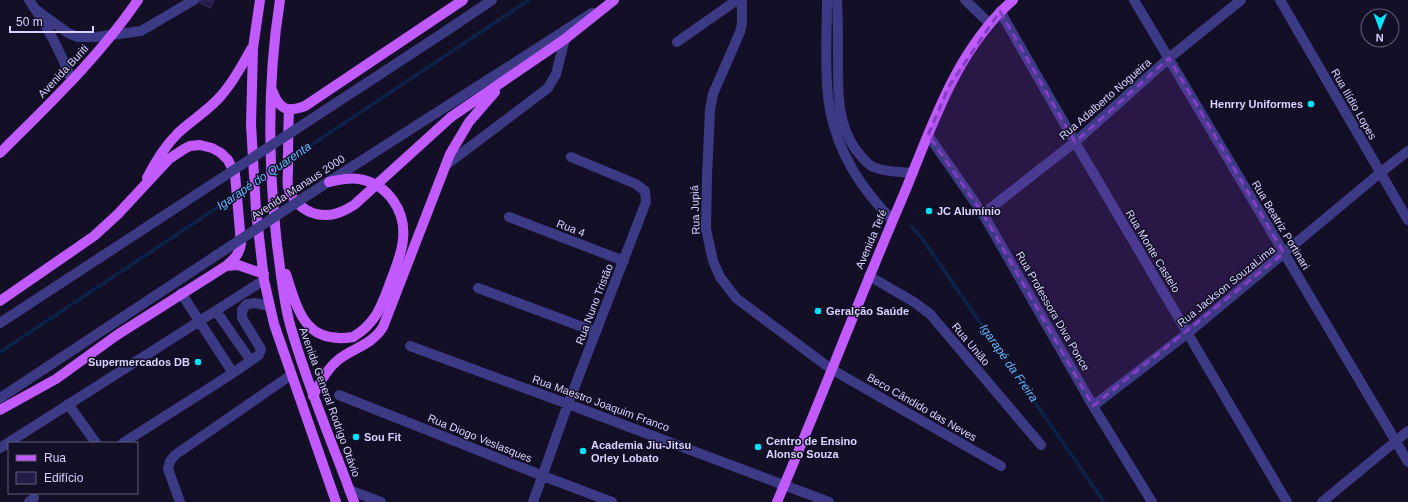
<svg xmlns="http://www.w3.org/2000/svg" width="1408" height="502" font-family="Helvetica,sans-serif">
  <style>
    .lines { fill: none; stroke-linecap: round; stroke-linejoin: round }
    .stream { stroke: #0c2248; stroke-width: 3.5 }
    .building { fill: #241b47; stroke: #3b2d73 }
    .minor { stroke: #3d3a85; stroke-width: 10 }
    .major { stroke: #c25bff; stroke-width: 10 }
    .minor-bridge { stroke: #3d3a85; stroke-width: 10 }
    .major-bridge { stroke: #c25bff; stroke-width: 10 }
    .marked { fill: #843dc5; fill-opacity: 0.2; stroke: #843dc5; stroke-width: 3; stroke-dasharray: 8 5; stroke-linejoin: round }
    .poi-dot { fill: #00e5ff; stroke: #130f26; stroke-width: 1.5 }
    .labels { text-anchor: middle; stroke-width: 3; stroke-linejoin: round; paint-order: stroke }
    .street-label { font-size: 11px; fill: #d9d4ff; stroke: #130f26 }
    .poi-label { font-size: 11px; font-weight: bold; fill: #d9d4ff; stroke: #130f26; text-anchor: start }
    .water-label { font-size: 12px; font-style: italic; fill: #62b6ff; stroke: #130f26 }
  </style>
  <rect width="100%" height="100%" fill="#130f26"/>
  <g class="lines">
    <path class="stream" d="M 911,226 L 921,237 L 1104,502
      M 0,352 L 529,0"/>
  </g>
  <path class="building" d="M 195,0 L 214,0 L 210,8 Z"/>
  <g class="lines">
    <path class="minor" d="M 29,0 C 47,25 61,53 72,81
      M 742,0 L 742,24 L 740,32 L 713,94 L 710,110 L 707,176 L 706,229 L 713,261 L 720,277 L 736,298 L 831,369 L 1001,466
      M 827,0 C 827,34 824,77 830,110 C 839,155 861,188 892,220
      M 837,0 C 838,18 838,37 838,55 C 838,88 836,122 856,150 C 861,156 866,163 873,167 C 885,172 900,172 913,173
      M 965,0 L 990,24
      M 1134,0 L 1408,462
      M 1280,0 L 1408,220
      M 35,9 L 68,33 L 78,37 L 96,37 L 141,31 L 194,0
      M 1000,11 L 1075,142 L 1287,502
      M 446,31 L 492,0
      M 677,42 L 737,0
      M 486,81 L 592,13
      M 928,135 L 983,214 L 1093,406 L 1152,502
      M 446,165 L 548,88 L 556,74 L 565,39
      M 983,214 L 1075,142 L 1169,58 L 1241,0
      M 509,217 L 624,261
      M 869,276 L 914,302 L 930,314 L 1041,445
      M 478,288 L 596,332
      M 181,293 L 233,373
      M 216,311 L 251,361
      M 410,346 L 568,404 L 829,502
      M 339,395 L 543,476 L 612,502
      M 68,404 L 96,443
      M 1093,406 L 1188,333 L 1380,173 L 1408,151
      M 123,443 L 233,373 L 259,355 L 261,349 L 242,318 L 242,310 L 247,304 L 255,303 L 269,306
      M 0,448 L 264,280
      M 349,490 L 381,502
      M 29,502 L 34,498
      M 180,502 L 168,469 L 170,461 L 175,455 L 291,375
      M 533,502 L 568,404 L 646,202 L 645,191 L 636,184 L 571,157
      M 1322,502 L 1408,431"/>
    <path class="major" d="M 260,0 L 253,48 L 251,124 L 256,210 L 264,280 L 274,324 L 336,502
      M 280,0 C 267,81 268,163 277,245 C 281,272 283,301 291,328 C 308,388 333,444 354,502
      M 272,90 C 279,109 286,113 305,106 L 463,0
      M 289,110 C 288,130 288,149 288,169 C 288,175 287,182 288,187 C 291,200 304,211 316,214 C 331,217 341,213 354,205 L 451,117 L 565,39 L 614,0
      M 0,153 C 49,104 99,57 138,0
      M 147,178 C 155,162 164,147 178,133 C 191,121 207,111 219,98 C 232,84 242,66 251,49
      M 286,274 C 298,311 305,345 353,337
      M 0,301 L 94,236 L 118,214 L 169,159 L 184,149 L 190,146 L 200,145 L 212,148 L 221,153 L 228,160 L 235,174 L 241,243 C 240,254 234,259 226,266
      M 313,396 C 320,383 326,370 338,360 C 353,348 372,345 383,327 L 450,154 L 469,122 L 495,92
      M 0,410 L 56,379 L 117,335 L 226,266 L 238,265 L 264,274
      M 777,502 C 821,400 860,296 904,194 C 932,126 956,50 1013,0"/>
    <path class="minor-bridge" d="M 0,323 L 446,31
      M 0,398 L 311,193 L 486,81"/>
    <path class="major-bridge" d="M 329,182 C 339,180 349,177 359,179 C 388,184 406,211 403,239 C 402,254 395,269 390,283 C 381,307 376,323 353,337"/>
  </g>
  <path class="marked" d="M 1000,11 L 1075,142 L 1169,58 L 1284,253 L 1093,406 L 983,214 L 928,135 L 949,86 Z"/>
  <g class="poi-dot">
    <circle cx="1311" cy="104" r="4"/>
    <circle cx="929" cy="211" r="4"/>
    <circle cx="818" cy="311" r="4"/>
    <circle cx="198" cy="362" r="4"/>
    <circle cx="356" cy="437" r="4"/>
    <circle cx="758" cy="447" r="4"/>
    <circle cx="583" cy="451" r="4"/>
  </g>
  <g class="labels">
    <g class="street-label">
      <text transform="translate(63 71) rotate(-47)" y="4">Avenida Buriti</text>
      <text transform="translate(1105 99) rotate(-41)" y="4">Rua Adalberto Nogueira</text>
      <text transform="translate(1354 104) rotate(60)" y="4">Rua Ilídio Lopes</text>
      <text transform="translate(298 187) rotate(-33)" y="4">Avenida Manaus 2000</text>
      <text transform="translate(695 210) rotate(-92)" y="4">Rua Jupiá</text>
      <text transform="translate(1281 225) rotate(59)" y="4">Rua Beatriz Portinari</text>
      <text transform="translate(571 228) rotate(21)" y="4">Rua 4</text>
      <text transform="translate(871 239) rotate(-67)" y="4">Avenida Tefé</text>
      <text transform="translate(1153 251) rotate(59)" y="4">Rua Monte Castelo</text>
      <text transform="translate(1226 286) rotate(-39)" y="4">Rua Jackson SouzaLima</text>
      <text transform="translate(594 304) rotate(-69)" y="4">Rua Nuno Tristão</text>
      <text transform="translate(1053 311) rotate(60)" y="4">Rua Professora Diva Ponce</text>
      <text transform="translate(971 344) rotate(50)" y="4">Rua União</text>
      <text transform="translate(330 402) rotate(70)" y="4">Avenida General Rodrigo Otávio</text>
      <text transform="translate(601 403) rotate(20)" y="4">Rua Maestro Joaquim Franco</text>
      <text transform="translate(922 407) rotate(30)" y="4">Beco Cândido das Neves</text>
      <text transform="translate(480 438) rotate(22)" y="4">Rua Diogo Veslasques</text>
    </g>
    <g class="poi-label">
      <text x="1303" y="108" text-anchor="end">Henrry Uniformes</text>
      <text x="937" y="215">JC Alumínio</text>
      <text x="826" y="315">Geralção Saúde</text>
      <text x="190" y="366" text-anchor="end">Supermercados DB</text>
      <text x="364" y="441">Sou Fit</text>
      <text x="766" y="445">Centro de Ensino<tspan x="766" dy="13">Alonso Souza</tspan></text>
      <text x="591" y="449">Academia Jiu-Jitsu<tspan x="591" dy="13">Orley Lobato</tspan></text>
    </g>
    <g class="water-label">
      <text transform="translate(264 176) rotate(-34)" y="4">Igarapé do Quarenta</text>
      <text transform="translate(1009 363) rotate(55)" y="4">Igarapé da Freira</text>
    </g>
  </g>
  <rect x="8" y="442" width="130" height="52" fill="#130f26" stroke="#625e7d"/>
  <rect x="16" y="455" width="20" height="6" fill="#c25bff" stroke="#625e7d"/>
  <text x="44" y="462" font-size="12" fill="#d9d4ff">Rua</text>
  <rect x="16" y="472" width="20" height="12" fill="#241b47" stroke="#625e7d"/>
  <text x="44" y="482" font-size="12" fill="#d9d4ff">Edifício</text>
  <g transform="translate(1380 28) rotate(181)"><circle r="19" fill="#130f26" stroke="#625e7d"/>
  <path d="M0-3L7 15L0 10L-7 15Z" fill="#00e5ff"/>
  <text y="-6" font-size="11" font-weight="bold" text-anchor="middle" fill="#d9d4ff">N</text>
  </g>
  <path d="M10 26v6h83v-6" fill="none" stroke="#d9d4ff" stroke-width="2"/>
  <text x="16" y="26" font-size="12" fill="#d9d4ff" stroke="#130f26" stroke-width="3" paint-order="stroke">50 m</text>
</svg>
